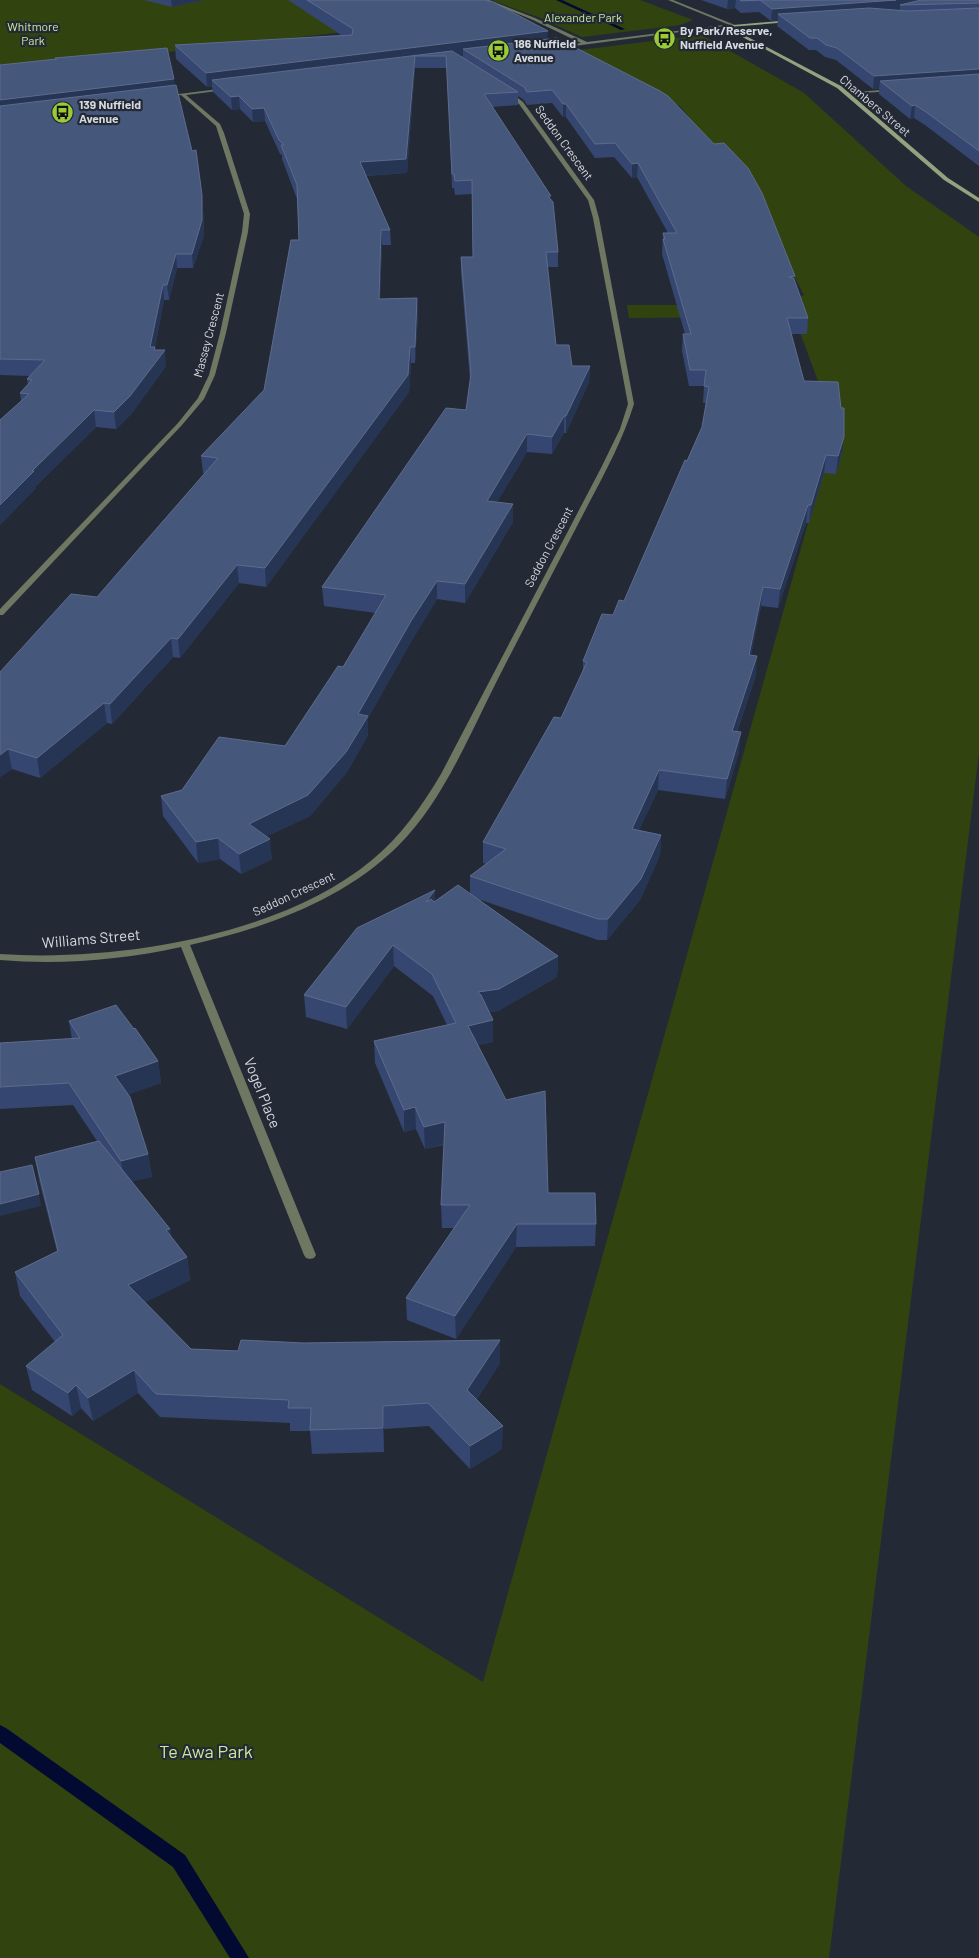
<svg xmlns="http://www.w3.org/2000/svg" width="979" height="1958" font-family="Barlow,sans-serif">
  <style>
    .green { fill: #314410 }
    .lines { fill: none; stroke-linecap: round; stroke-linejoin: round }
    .stream { fill: #020a31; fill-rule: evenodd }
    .minor { fill: #6d7761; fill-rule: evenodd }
    .tertiary { fill: #6d7761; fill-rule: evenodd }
    .secondary { fill: #93a37f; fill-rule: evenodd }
    .wall { fill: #354770 }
    .shaded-wall { fill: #273554 }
    .building { fill: #46577c; stroke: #5d6b8c }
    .labels { text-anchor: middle; stroke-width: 4.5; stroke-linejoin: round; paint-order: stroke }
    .far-park-label { font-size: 12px; fill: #c9eb9c; stroke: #242a35 }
    .far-poi-label { font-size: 12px; font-weight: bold; fill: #d5d9e0; stroke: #242a35; text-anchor: start }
    .far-street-label { font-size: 12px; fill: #d5d9e0; stroke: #242a35 }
    .street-label { font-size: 15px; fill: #d5d9e0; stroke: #242a35 }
    .near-park-label { font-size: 18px; fill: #c9eb9c; stroke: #242a35 }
  </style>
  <rect width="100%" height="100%" fill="#242a35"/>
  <path class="green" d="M 0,0 L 465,0 L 502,14 L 0,71 Z
    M 491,0 L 640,0 L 693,20 L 681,25 L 582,37 L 538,17 Z
    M 702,35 L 804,93 L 906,186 L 979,237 L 979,753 L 829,1958 L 0,1958 L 0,1384 L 483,1682 L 835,427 L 798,327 L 770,317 L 629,318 L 627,305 L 787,305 L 804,295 L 755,202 L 680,106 L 579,50 Z"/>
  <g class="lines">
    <path class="stream" d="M 556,0 L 562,0 L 625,29 L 621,30 Z
      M 0,1725 L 6,1728 L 185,1855 L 249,1958 L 230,1958 L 173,1867 L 0,1743 Z"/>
    <path class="minor" d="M 484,0 L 489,0 L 535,18 L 587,42 L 724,25 L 726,26 L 559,48 L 558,46 L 581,43 L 533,20 Z
      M 227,88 L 225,90 L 186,95 L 220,124 L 224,133 L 250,214 L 248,232 L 226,333 L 215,375 L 204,399 L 182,425 L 3,615 L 0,615 L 0,609 L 178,423 L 198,398 L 209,375 L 220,333 L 242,232 L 244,214 L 216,126 L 181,95 L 165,97 L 163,96 Z
      M 893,89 L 895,91 L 846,94 L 844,93 Z
      M 505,91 L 509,91 L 523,102 L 594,200 L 599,218 L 634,404 C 623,439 606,471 589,503 C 571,538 553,572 535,607 C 518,640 501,672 485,705 C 461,754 437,807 398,846 C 342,901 265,928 190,945 L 316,1255 L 314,1258 L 310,1259 L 306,1258 L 304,1255 L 181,947 C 122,960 60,965 0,960 L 0,954 C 115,962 281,936 372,860 C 401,836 422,806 441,774 L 601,468 L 620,429 L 628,404 L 593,218 L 588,200 L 519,104 L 505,93 Z"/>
    <path class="tertiary" d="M 668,0 L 673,0 L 735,25 L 732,26 Z"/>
    <path class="secondary" d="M 791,20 L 790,22 L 729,27 L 841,86 L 948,178 L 979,198 L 979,202 L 944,180 L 837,88 L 722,26 Z"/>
  </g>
  <path class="wall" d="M 144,0 L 204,0 L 172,7 Z
    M 288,0 L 485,0 L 548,39 L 795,276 L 794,280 L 808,318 L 807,334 L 791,334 L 804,381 L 842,454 L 836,474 L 824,473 L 809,523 L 806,523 L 778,608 L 761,606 L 751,655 L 756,675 L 737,732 L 739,752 L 725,799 L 658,790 L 639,830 L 661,835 L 660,855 L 640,900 L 607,940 L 598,940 L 478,899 L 558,956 L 557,977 L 498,1011 L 490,1012 L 493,1042 L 478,1045 L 548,1193 L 596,1224 L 595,1246 L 516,1247 L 456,1339 L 407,1320 L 406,1298 L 454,1228 L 442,1228 L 441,1205 L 444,1145 L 425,1149 L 416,1129 L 404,1132 L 375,1063 L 374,1041 L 447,1025 L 433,996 L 394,966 L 347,1029 L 306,1017 L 304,995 L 435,901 L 470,894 L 470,876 L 486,864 L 483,863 L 483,842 L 561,718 L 583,671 L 583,661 L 613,615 L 624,601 L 702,427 L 706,403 L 703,403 L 704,386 L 689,386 L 682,351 L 683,334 L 685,334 L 662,254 L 663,233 L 668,233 L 637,177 L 632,178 L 614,157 L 595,158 L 566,117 L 563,117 L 552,103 L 527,105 L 524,100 L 518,96 L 518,105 L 492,107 L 551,200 L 558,252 L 558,267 L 547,267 L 556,345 L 572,366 L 590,366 L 589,382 L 566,433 L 564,433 L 552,454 L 527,452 L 497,502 L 513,504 L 513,522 L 465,603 L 437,599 L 412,640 L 368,718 L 368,735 L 347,772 L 310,816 L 267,836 L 272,859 L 241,874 L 220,859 L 198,863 L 163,816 L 161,796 L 182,790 L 285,746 L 343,667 L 376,613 L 324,606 L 322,587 L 466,410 L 470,380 L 461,272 L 461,257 L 473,257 L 472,194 L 455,195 L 454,188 L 452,188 L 447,68 L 415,68 L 407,173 L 366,176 L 390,230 L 391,245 L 382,245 L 380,299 L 417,298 L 418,314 L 415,363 L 411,363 L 409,392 L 266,587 L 239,583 L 180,658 L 173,657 L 112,724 L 107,723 L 40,778 L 12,769 L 0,777 L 0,672 L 97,597 L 205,474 L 203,473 L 201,456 L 264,390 L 299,240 L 297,199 L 282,159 L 282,155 L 280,154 L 265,121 L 253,122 L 240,109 L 232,110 L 213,92 L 212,87 L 207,87 L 176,59 L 175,45 L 341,35 Z
    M 701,0 L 979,0 L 979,166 L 925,125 L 914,118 L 910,119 L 879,94 L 879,89 L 873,89 L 836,60 L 825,57 L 816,50 L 809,50 L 777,26 L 778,20 L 771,21 L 759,12 L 741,13 L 735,8 L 727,9 Z
    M 55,58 L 175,85 L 203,209 L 204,235 L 193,268 L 177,268 L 169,300 L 164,300 L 155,347 L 155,350 L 166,366 L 132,413 L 116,429 L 96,427 L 36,486 L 36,488 L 0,525 L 0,420 L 21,401 L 20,393 L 28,385 L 27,379 L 30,376 L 0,375 L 0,65 L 56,59 Z
    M 69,1021 L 158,1061 L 161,1083 L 128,1094 L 148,1154 L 152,1177 L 131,1181 L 170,1229 L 171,1237 L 187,1257 L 190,1280 L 145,1302 L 191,1349 L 238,1351 L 304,1343 L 500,1340 L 500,1363 L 477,1399 L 502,1449 L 470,1469 L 429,1426 L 384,1429 L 384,1452 L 312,1454 L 310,1431 L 290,1431 L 290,1423 L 160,1417 L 138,1393 L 93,1421 L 81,1408 L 72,1416 L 32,1390 L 26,1366 L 55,1342 L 20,1296 L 15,1272 L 57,1251 L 39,1180 L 35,1157 L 97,1141 L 73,1105 L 0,1109 L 0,1043 L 72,1039 Z"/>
  <path class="shaded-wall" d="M 171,0 L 204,0 L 172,7 Z
    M 728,0 L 736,0 L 735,8 L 727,9 Z
    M 896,0 L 921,0 L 900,5 L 900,10 L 893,12 L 778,14 L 778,20 L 771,21 L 772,9 Z
    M 548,31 L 547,45 L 463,49 L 463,56 L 446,58 L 446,56 L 415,56 L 415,68 L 407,173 L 361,176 L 360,162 L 414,62 L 212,80 L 212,87 L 207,87 L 206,73 Z
    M 979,69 L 979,82 L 880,81 L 879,89 L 873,89 L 874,76 Z
    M 174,79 L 175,91 L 0,113 L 0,100 Z
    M 239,96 L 240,109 L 232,110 L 231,97 Z
    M 563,104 L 566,104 L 566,117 L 563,117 Z
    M 915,105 L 914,118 L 910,119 L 912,106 Z
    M 264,108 L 265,121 L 253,122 L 252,109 Z
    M 638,163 L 637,177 L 632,178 L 632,164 Z
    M 202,195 L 203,209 L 204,235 L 193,268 L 192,254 Z
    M 381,230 L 382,245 L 379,314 L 379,299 Z
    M 176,254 L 177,268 L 169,300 L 167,285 Z
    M 163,285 L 164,300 L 155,348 L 155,347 L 157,361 L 165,350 L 166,366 L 132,413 L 116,429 L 114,412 L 150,347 Z
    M 417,298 L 418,314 L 415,363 L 415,347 Z
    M 410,347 L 411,363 L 409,392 L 266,587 L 265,568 Z
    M 590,366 L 589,382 L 566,433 L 566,416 Z
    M 94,410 L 96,427 L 36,486 L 36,488 L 0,525 L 0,505 L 32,471 Z
    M 564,416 L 564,433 L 552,454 L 552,437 Z
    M 527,434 L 527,452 L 487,519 L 487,501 Z
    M 844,437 L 842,454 L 836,474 L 838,456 Z
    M 826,455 L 824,473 L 809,523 L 811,505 Z
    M 513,504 L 513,522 L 465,603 L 465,584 Z
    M 808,505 L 806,523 L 778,608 L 780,589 Z
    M 237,565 L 239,583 L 180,658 L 178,639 Z
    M 437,581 L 437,599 L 412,640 L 368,718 L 368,735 L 347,772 L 310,816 L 251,844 L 249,824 L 358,714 L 411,621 Z
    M 763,587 L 761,606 L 747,674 L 749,655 Z
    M 171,638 L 173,657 L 112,724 L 110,704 Z
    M 757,656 L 756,675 L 730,751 L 732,731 Z
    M 104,703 L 107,723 L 40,778 L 37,758 Z
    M 741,732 L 739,752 L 725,799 L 727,779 Z
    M 8,749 L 12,769 L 0,777 L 0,755 Z
    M 659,770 L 658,790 L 630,850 L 632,829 Z
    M 661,835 L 660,855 L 640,900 L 607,940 L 608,919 Z
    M 218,838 L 220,859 L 198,863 L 196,842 Z
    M 270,839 L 272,859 L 241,874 L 239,854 Z
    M 435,890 L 435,911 L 426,902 Z
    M 393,945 L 394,966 L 347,1029 L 346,1007 Z
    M 558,956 L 557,977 L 498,1011 L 478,1014 L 478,992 Z
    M 493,1020 L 493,1042 L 468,1048 L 468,1026 Z
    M 158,1061 L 161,1083 L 119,1098 L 115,1076 Z
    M 415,1107 L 416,1129 L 404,1132 L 404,1110 Z
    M 445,1122 L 445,1144 L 425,1149 L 424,1127 Z
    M 148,1154 L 152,1177 L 125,1183 L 121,1161 Z
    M 39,1194 L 41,1206 L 0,1216 L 0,1204 Z
    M 517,1224 L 516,1247 L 456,1339 L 455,1316 Z
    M 170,1229 L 173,1252 L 166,1230 Z
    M 187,1257 L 190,1280 L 132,1309 L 128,1285 Z
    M 500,1340 L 500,1363 L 468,1413 L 467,1390 Z
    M 134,1370 L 138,1393 L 93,1421 L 88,1398 Z
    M 76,1385 L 81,1408 L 72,1416 L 68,1393 Z
    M 383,1406 L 384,1429 L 384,1452 L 383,1428 Z
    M 503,1426 L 502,1449 L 470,1469 L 470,1446 Z"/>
  <path class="building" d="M 307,0 L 485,0 L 493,2 L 548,31 L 206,73 L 175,45 L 352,35 L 353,29 Z
    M 740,0 L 896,0 L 772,9 L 760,0 L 741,1 Z
    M 921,0 L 979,0 L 979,3 L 900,5 Z
    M 869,8 L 908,11 L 979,8 L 979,69 L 874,76 L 837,48 L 826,45 L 817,38 L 810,38 L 778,14 Z
    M 557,38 L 660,91 L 668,96 L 714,144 L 724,143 L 748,168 L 762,193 L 795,276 L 789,277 L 794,279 L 808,318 L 787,318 L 804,381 L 838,382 L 841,408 L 844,408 L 844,437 L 838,456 L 826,455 L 811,505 L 808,505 L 780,589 L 763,587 L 749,655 L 757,656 L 732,731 L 741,732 L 727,779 L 659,770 L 632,829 L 661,835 L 641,879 L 608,919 L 598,919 L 470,876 L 506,849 L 483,842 L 554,717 L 561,718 L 587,662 L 583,661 L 602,614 L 613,615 L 619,600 L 624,601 L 685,460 L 687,461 L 702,427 L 709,387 L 704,386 L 706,370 L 690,370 L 683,334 L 691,334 L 663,239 L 665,239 L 663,233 L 677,233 L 638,163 L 632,164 L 615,143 L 595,144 L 566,104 L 563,104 L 552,90 L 527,92 L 524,87 L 463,49 Z
    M 167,48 L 174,79 L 0,100 L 0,65 L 57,59 L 55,58 Z
    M 452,51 L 518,92 L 484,94 L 551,196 L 548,196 L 553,202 L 558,252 L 546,252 L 556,345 L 569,345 L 572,366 L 590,366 L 566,416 L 564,416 L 552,437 L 527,434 L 487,501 L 513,504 L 465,584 L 437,581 L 411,621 L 358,714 L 368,716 L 346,752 L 308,795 L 249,824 L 270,839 L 239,854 L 218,838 L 196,842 L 161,796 L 182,790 L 219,737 L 285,746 L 338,666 L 343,667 L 386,595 L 322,587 L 446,408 L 466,410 L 471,374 L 461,257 L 473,257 L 472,180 L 455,181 L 454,174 L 452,174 L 446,56 L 415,56 L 406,159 L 360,162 L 390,230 L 381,230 L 379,299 L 417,298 L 415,347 L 410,347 L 408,375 L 265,568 L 237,565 L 178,639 L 171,638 L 110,704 L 104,703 L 37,758 L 8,749 L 0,755 L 0,672 L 71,594 L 97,597 L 218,458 L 201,456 L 264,390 L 291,240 L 299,240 L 297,185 L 281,145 L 284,145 L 279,140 L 264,108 L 252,109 L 239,96 L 231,97 L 212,80 Z
    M 979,74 L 979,151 L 926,112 L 915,105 L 912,106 L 880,81 Z
    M 176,85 L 192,151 L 196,150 L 202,195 L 202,220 L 192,254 L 176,254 L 167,285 L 163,285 L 150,347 L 155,347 L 154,350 L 165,350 L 130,396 L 114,412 L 94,410 L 32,471 L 34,471 L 0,505 L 0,420 L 29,394 L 20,393 L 32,380 L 27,379 L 45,360 L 0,359 L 0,106 Z
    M 458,885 L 558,956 L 499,989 L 478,992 L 481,995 L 493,1020 L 468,1026 L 506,1100 L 545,1091 L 548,1193 L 595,1193 L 596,1224 L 517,1224 L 455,1316 L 406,1298 L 470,1205 L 441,1205 L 445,1122 L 424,1127 L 415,1107 L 404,1110 L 374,1041 L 456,1023 L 432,974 L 393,945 L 346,1007 L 304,995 L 357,928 L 435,890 L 426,902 L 431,899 L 434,902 Z
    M 116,1005 L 134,1029 L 135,1028 L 158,1061 L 115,1076 L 130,1097 L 148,1154 L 121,1161 L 69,1083 L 0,1087 L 0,1043 L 80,1038 L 69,1021 Z
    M 99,1141 L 170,1229 L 166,1230 L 187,1257 L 128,1285 L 191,1349 L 238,1351 L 241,1340 L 304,1343 L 500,1340 L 467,1390 L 503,1426 L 470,1446 L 428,1403 L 383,1406 L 383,1428 L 310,1430 L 311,1408 L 288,1408 L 289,1400 L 156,1394 L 134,1370 L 88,1398 L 76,1385 L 68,1393 L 26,1366 L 63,1335 L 15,1272 L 58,1251 L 35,1157 Z
    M 32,1165 L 39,1194 L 0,1204 L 0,1172 Z"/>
  <defs>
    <symbol id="bus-disc" viewBox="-11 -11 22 22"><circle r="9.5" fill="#98cb37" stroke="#242a35"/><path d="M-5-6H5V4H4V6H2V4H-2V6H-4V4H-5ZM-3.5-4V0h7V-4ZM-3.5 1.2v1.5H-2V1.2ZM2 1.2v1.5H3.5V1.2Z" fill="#111"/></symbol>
  </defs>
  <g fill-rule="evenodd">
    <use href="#bus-disc" x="652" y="26" width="25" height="25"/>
    <use href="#bus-disc" x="486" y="38" width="25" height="25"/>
    <use href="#bus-disc" x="50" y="100" width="25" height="25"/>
  </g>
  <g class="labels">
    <g class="far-park-label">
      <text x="583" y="22">Alexander Park</text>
      <text x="33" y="31">Whitmore<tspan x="33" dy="14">Park</tspan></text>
    </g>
    <g class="far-poi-label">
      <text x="680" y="35">By Park/Reserve,<tspan x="680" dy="14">Nuffield Avenue</tspan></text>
      <text x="514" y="48">186 Nuffield<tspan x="514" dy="14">Avenue</tspan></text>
      <text x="79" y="109">139 Nuffield<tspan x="79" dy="14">Avenue</tspan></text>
    </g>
    <g class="far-street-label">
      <text transform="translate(875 106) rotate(40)" y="4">Chambers Street</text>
      <text transform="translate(564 143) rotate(54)" y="4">Seddon Crescent</text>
      <text transform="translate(209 335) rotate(-75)" y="4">Massey Crescent</text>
      <text transform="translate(549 547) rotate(-62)" y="4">Seddon Crescent</text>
      <text transform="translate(294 894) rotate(-25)" y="4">Seddon Crescent</text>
    </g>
    <g class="street-label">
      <text transform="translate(91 939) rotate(-5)" y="5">Williams Street</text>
      <text transform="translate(262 1093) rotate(68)" y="5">Vogel Place</text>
    </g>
    <g class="near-park-label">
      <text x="206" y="1758">Te Awa Park</text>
    </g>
  </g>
</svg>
